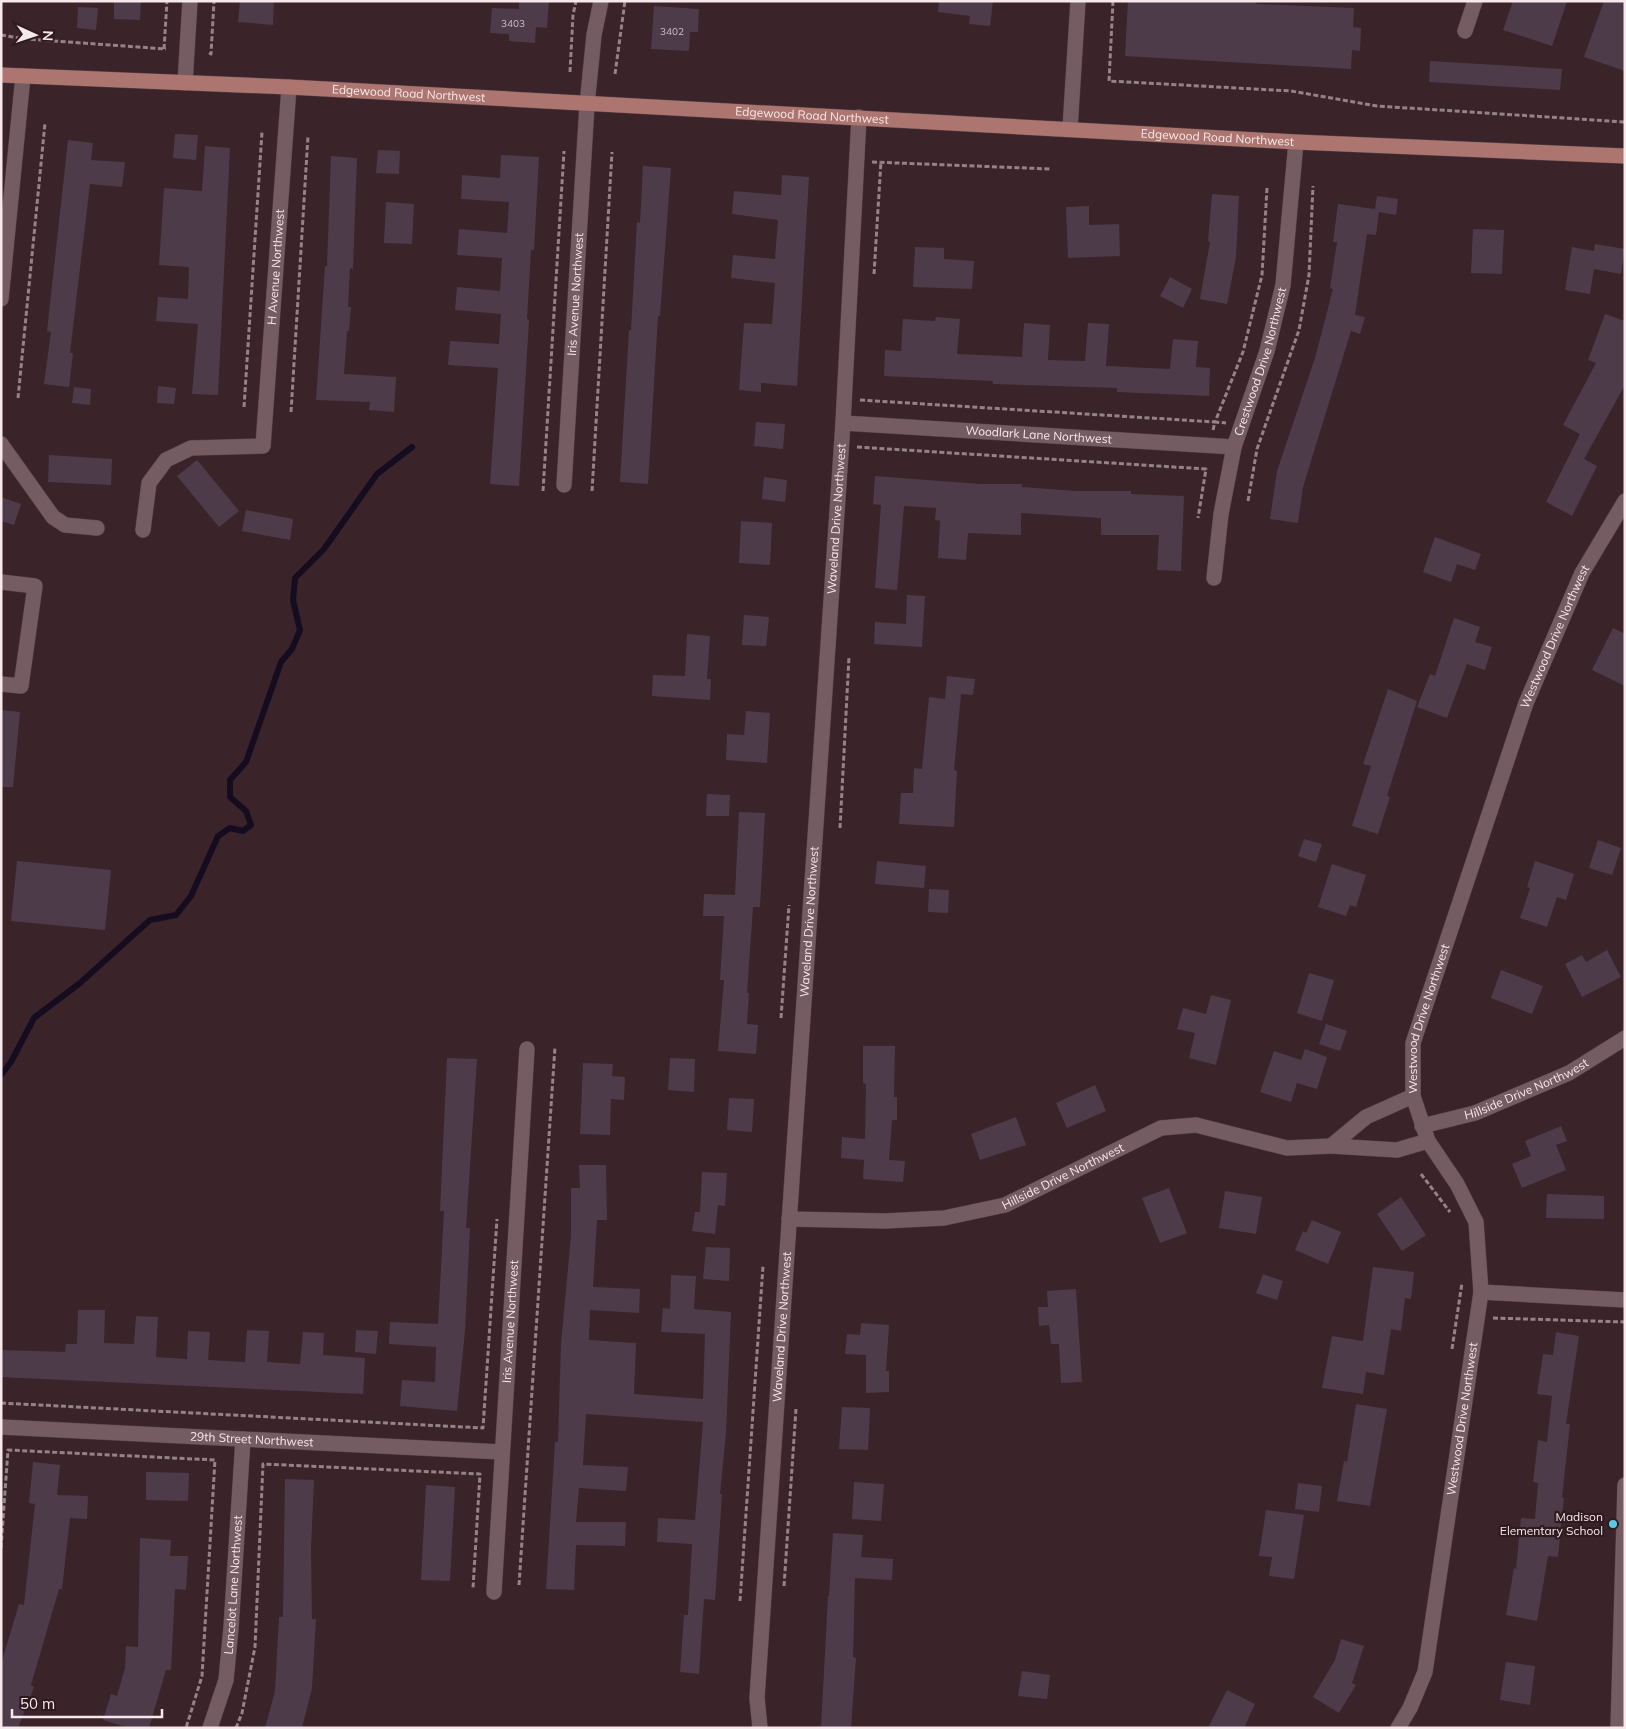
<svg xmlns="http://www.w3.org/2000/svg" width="1626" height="1729" font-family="Mulish,sans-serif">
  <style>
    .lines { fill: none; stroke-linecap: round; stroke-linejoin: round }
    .stream { stroke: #150c20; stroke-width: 6 }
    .building { fill: #4d3b4a }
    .minor-casing { stroke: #544246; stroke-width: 16 }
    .major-casing { stroke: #544246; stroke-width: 16 }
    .path { stroke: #958387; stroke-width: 3; stroke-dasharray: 5 2.5; stroke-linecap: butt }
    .minor { stroke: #755c63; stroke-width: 15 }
    .major { stroke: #ac756f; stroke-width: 15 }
    .poi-dot { fill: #59c8e4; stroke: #2f1a20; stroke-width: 2 }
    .labels { text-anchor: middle; stroke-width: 4.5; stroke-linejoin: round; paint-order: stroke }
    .number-label { font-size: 10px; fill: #ccbdc3 }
    .street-label { font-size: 12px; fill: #f7e8eb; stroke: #2f1a20 }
    .poi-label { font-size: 12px; fill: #f7e8eb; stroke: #2f1a20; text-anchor: end }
  </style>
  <rect width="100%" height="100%" fill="#3a242a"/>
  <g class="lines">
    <path class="stream" d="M 1,1075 L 11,1062 L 34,1018 L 80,983 L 150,920 L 176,915 L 191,896 L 218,836 L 230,828 L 243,831 L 251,825 L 246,811 L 230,797 L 230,780 L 246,762 L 281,662 L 292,649 L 300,630 L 293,600 L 295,578 L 324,549 L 377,474 L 412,447"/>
  </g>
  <path class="building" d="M 114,1 L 141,1 L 140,20 L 114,19 Z
    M 240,1 L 274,1 L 273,25 L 238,22 Z
    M 519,1 L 549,1 L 547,28 L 536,27 L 535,43 L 509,41 L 509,34 L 490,33 L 492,8 L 519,9 Z
    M 939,1 L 993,1 L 990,26 L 969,24 L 970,16 L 938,12 Z
    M 1128,1 L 1256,1 L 1256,4 L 1354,8 L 1353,27 L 1361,28 L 1360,51 L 1352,50 L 1351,69 L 1125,56 Z
    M 1513,1 L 1567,1 L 1552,46 L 1503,30 Z
    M 1604,1 L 1625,1 L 1625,71 L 1584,57 Z
    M 654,6 L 699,9 L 698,32 L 690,32 L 689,51 L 651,49 Z
    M 78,7 L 98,8 L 96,30 L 77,28 Z
    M 1430,61 L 1562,69 L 1560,90 L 1429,82 Z
    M 175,134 L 198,135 L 196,160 L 173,158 Z
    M 68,140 L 93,143 L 91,160 L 125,162 L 122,187 L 90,184 L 70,353 L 73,353 L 69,387 L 44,384 L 51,332 L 47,331 Z
    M 205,146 L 230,148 L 218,395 L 192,394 L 198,324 L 156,321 L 158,297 L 188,299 L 189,267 L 159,265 L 164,188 L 202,191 Z
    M 378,150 L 400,151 L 399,174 L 376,173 Z
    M 501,155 L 539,157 L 534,250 L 531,250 L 527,319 L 529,320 L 519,486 L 490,484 L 498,368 L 448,365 L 450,341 L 499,344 L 501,314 L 455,310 L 457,287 L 500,291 L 502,258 L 457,255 L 459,229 L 507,233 L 509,202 L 461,199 L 462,175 L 500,178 Z
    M 331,156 L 357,158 L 353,269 L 350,268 L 348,307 L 351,307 L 349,331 L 347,331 L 344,374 L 396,377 L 394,412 L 369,410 L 370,402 L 316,400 L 325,266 L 327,266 Z
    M 643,166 L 671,168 L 660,316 L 658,316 L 648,484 L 620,482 L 629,330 L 631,330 L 637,222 L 640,223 Z
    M 782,175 L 809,177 L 797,386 L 761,383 L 761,392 L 739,390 L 744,323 L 772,324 L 775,283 L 731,278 L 733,255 L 775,259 L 778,220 L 732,214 L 734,191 L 781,195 Z
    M 1212,194 L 1239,196 L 1236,257 L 1227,304 L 1200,299 L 1210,242 L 1208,241 Z
    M 1377,196 L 1398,199 L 1396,215 L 1379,212 L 1376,235 L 1367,234 L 1355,315 L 1365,317 L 1360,334 L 1351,331 L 1303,487 L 1298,523 L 1270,519 L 1277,471 L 1315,358 L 1333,289 L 1330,288 L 1337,242 L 1333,242 L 1338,204 L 1375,209 Z
    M 386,202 L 414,204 L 412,244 L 384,243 Z
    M 1089,206 L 1089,225 L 1119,224 L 1120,256 L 1068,258 L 1066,207 Z
    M 1473,229 L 1504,230 L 1502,274 L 1471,273 Z
    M 1595,244 L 1625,249 L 1621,274 L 1594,269 L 1590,294 L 1565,290 L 1572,247 L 1594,251 Z
    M 915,247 L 944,248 L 944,259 L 974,261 L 972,289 L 913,287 Z
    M 1170,277 L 1192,289 L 1183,308 L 1160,296 Z
    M 1605,314 L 1625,321 L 1625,385 L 1584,459 L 1597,466 L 1572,516 L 1546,502 L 1580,434 L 1563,425 L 1596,363 L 1588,360 Z
    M 936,317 L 960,319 L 957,354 L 1022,357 L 1024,323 L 1050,325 L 1048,360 L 1085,361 L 1088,323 L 1109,324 L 1106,366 L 1170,369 L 1173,339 L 1198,341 L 1196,367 L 1210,368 L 1209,396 L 1117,392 L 1117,388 L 993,384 L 993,381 L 884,376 L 885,350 L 901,351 L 903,319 L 935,321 Z
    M 158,386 L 176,388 L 174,404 L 157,403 Z
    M 74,387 L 91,389 L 90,405 L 72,403 Z
    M 756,422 L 785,424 L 783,449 L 754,446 Z
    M 49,455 L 112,459 L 111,485 L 48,482 Z
    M 197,460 L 239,511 L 219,527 L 177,476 Z
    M 875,476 L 980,484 L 1022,484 L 1022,487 L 1076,491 L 1131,491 L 1131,494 L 1184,496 L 1181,571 L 1157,570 L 1159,535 L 1101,535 L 1101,518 L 1021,513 L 1021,535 L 968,533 L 966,560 L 938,558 L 940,521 L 935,520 L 936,508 L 904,506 L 897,590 L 875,588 L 881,505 L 873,504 Z
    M 764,477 L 787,480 L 785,502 L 762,499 Z
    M 1,497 L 21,504 L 14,525 L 1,521 Z
    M 246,510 L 293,519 L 290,540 L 242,531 Z
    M 741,521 L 772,523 L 770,565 L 739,563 Z
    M 1435,537 L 1481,554 L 1475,570 L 1457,564 L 1451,582 L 1423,572 Z
    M 907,595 L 925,596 L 922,647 L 874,644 L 875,622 L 906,624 Z
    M 744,615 L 769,617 L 766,646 L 742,645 Z
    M 1454,618 L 1480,627 L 1475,642 L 1492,647 L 1485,670 L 1467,664 L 1447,718 L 1417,707 L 1430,674 L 1435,676 Z
    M 1613,628 L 1625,634 L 1625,686 L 1592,670 Z
    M 687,634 L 710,636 L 707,679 L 711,679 L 710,700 L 652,696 L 653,675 L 685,676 Z
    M 947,676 L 975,679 L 973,695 L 961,694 L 954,770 L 957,771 L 954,827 L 899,824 L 901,793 L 913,793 L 914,768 L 922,769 L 929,697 L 945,699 Z
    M 1388,689 L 1417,701 L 1387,796 L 1390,797 L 1378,834 L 1352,826 L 1371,766 L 1363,764 Z
    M 1,710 L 20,712 L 13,787 L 1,787 Z
    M 746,711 L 770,713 L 767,763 L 726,760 L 727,734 L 744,735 Z
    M 707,794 L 730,795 L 729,816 L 706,816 Z
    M 739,812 L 765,813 L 760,907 L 753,907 L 747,993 L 749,993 L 747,1024 L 758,1025 L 756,1054 L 718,1051 L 724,980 L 720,980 L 724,916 L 703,916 L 704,894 L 735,895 Z
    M 1304,839 L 1322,844 L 1316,862 L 1298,856 Z
    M 1598,840 L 1621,848 L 1612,875 L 1589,868 Z
    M 17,861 L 111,870 L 105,930 L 11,921 Z
    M 877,861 L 926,866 L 924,888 L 875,884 Z
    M 1535,861 L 1574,874 L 1566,900 L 1557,897 L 1547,927 L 1520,918 L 1530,888 L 1527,887 Z
    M 1332,864 L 1366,875 L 1356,907 L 1350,905 L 1346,916 L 1318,907 Z
    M 929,889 L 949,890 L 948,913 L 928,912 Z
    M 1607,950 L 1621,977 L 1582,997 L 1565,964 L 1582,955 L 1586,962 Z
    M 1501,970 L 1543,986 L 1532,1014 L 1491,998 Z
    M 1309,973 L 1334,980 L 1322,1021 L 1297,1013 Z
    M 1211,995 L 1231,1000 L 1216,1065 L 1189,1058 L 1195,1033 L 1177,1029 L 1183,1008 L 1206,1014 Z
    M 1326,1024 L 1347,1031 L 1340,1051 L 1319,1044 Z
    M 863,1046 L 895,1046 L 894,1097 L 897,1097 L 897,1120 L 892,1120 L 889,1160 L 905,1161 L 903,1182 L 863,1179 L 864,1160 L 841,1158 L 842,1137 L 865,1139 L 866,1084 L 863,1083 Z
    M 1305,1049 L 1327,1057 L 1317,1089 L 1297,1083 L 1291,1102 L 1260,1092 L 1274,1051 L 1301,1060 Z
    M 447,1058 L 477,1059 L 466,1228 L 470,1228 L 465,1331 L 457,1411 L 400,1406 L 402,1380 L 435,1382 L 436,1347 L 389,1344 L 390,1322 L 438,1324 L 444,1211 L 440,1211 Z
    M 670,1058 L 695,1059 L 694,1092 L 668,1090 Z
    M 583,1063 L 613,1064 L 612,1076 L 625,1077 L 624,1100 L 611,1099 L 610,1135 L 580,1134 Z
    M 1095,1085 L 1106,1111 L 1067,1128 L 1056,1103 Z
    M 729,1098 L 754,1099 L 752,1132 L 727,1130 Z
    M 1016,1117 L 1026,1145 L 980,1160 L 971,1134 Z
    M 1561,1126 L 1567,1141 L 1556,1145 L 1566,1170 L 1522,1188 L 1512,1164 L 1531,1156 L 1525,1141 Z
    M 579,1165 L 606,1165 L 607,1220 L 597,1220 L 593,1287 L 640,1289 L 639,1313 L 590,1310 L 589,1340 L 636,1343 L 634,1394 L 703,1399 L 705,1334 L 661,1332 L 663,1308 L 670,1309 L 671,1275 L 696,1276 L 694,1309 L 731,1312 L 726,1433 L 720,1494 L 722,1494 L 715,1600 L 704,1599 L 699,1674 L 680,1672 L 684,1615 L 688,1615 L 692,1544 L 657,1542 L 658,1518 L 695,1520 L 703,1422 L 586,1414 L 583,1465 L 628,1467 L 626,1491 L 579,1488 L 576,1522 L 626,1522 L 625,1546 L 576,1545 L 574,1590 L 546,1589 L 555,1442 L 558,1442 L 561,1343 L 571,1236 L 571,1188 L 580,1188 Z
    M 702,1172 L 727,1173 L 725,1206 L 718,1205 L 715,1234 L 692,1231 L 695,1212 L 700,1212 Z
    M 1169,1188 L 1187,1233 L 1160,1243 L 1142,1198 Z
    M 1225,1191 L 1262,1197 L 1256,1234 L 1219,1228 Z
    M 1547,1194 L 1604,1196 L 1604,1219 L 1546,1218 Z
    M 1401,1197 L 1426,1235 L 1402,1251 L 1377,1214 Z
    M 1312,1220 L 1341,1232 L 1328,1264 L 1295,1250 L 1303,1231 L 1306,1233 Z
    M 706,1247 L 730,1248 L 729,1281 L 703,1279 Z
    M 1373,1267 L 1414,1272 L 1411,1299 L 1405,1298 L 1401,1331 L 1391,1329 L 1384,1375 L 1366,1372 L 1363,1394 L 1322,1388 L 1332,1336 L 1363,1341 Z
    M 1263,1274 L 1283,1281 L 1277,1300 L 1256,1293 Z
    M 1076,1289 L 1082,1382 L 1061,1383 L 1059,1344 L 1051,1344 L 1049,1325 L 1039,1326 L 1038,1307 L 1048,1307 L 1047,1291 Z
    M 78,1310 L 105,1310 L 104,1343 L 134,1344 L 136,1316 L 158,1317 L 156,1357 L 187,1359 L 188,1331 L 210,1332 L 208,1360 L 245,1362 L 247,1330 L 269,1331 L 267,1362 L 300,1364 L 303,1332 L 324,1333 L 323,1355 L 365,1358 L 363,1394 L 1,1377 L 1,1350 L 65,1352 L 66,1344 L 77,1344 Z
    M 861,1323 L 889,1325 L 886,1371 L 889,1371 L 889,1392 L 866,1393 L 866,1355 L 845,1354 L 847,1334 L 860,1335 Z
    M 356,1330 L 378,1331 L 376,1354 L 355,1352 Z
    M 1556,1332 L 1579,1336 L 1566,1424 L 1570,1424 L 1562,1498 L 1564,1498 L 1558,1557 L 1548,1556 L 1537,1621 L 1506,1615 L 1514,1568 L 1516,1569 L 1521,1518 L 1535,1519 L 1538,1483 L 1533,1482 L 1538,1440 L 1547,1442 L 1552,1396 L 1537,1394 L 1543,1354 L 1553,1355 Z
    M 1356,1404 L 1387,1409 L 1370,1506 L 1337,1501 L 1344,1461 L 1347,1462 Z
    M 842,1407 L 870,1408 L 868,1450 L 839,1449 Z
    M 33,1462 L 60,1465 L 57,1495 L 88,1496 L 87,1519 L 70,1518 L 62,1589 L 59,1589 L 31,1685 L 34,1687 L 18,1728 L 8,1728 L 1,1725 L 1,1664 L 19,1604 L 24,1605 L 35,1504 L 29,1503 Z
    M 146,1472 L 189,1473 L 188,1501 L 146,1500 Z
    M 285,1479 L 314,1480 L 311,1548 L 312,1619 L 316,1619 L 312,1688 L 302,1728 L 265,1728 L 275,1691 L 279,1617 L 283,1617 Z
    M 854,1482 L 884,1484 L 881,1521 L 852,1519 Z
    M 1298,1483 L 1322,1486 L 1319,1512 L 1295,1509 Z
    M 426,1485 L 455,1487 L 450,1581 L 421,1580 Z
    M 1266,1510 L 1304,1515 L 1294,1579 L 1269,1576 L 1272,1557 L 1259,1556 Z
    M 833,1533 L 863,1535 L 861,1557 L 893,1559 L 892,1580 L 855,1578 L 853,1657 L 856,1658 L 851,1728 L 821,1728 L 828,1596 L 829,1596 Z
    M 140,1538 L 171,1540 L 170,1556 L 188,1556 L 186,1590 L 175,1589 L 171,1670 L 166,1670 L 149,1728 L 129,1728 L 103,1720 L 111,1694 L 117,1696 L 125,1668 L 126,1646 L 138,1647 Z
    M 1341,1639 L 1364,1646 L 1352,1683 L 1356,1685 L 1339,1713 L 1313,1697 L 1335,1660 Z
    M 1506,1662 L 1535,1666 L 1530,1705 L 1500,1700 Z
    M 1022,1671 L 1050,1675 L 1047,1699 L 1018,1696 Z
    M 1227,1690 L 1255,1704 L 1244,1728 L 1208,1728 Z"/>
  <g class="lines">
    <defs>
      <g id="minor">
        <path d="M 1465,31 L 1475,1"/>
        <path d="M 185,83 L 190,1"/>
        <path d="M 1070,129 L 1078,1"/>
        <path d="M 1,299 L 23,76"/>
        <path id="s1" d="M 843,423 L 1234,447"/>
        <path d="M 1,444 L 53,517 L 65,525 L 97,528"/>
        <path id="s2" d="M 564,485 L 587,105 L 594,35 L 601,1"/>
        <path id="s3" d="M 143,530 L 149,483 L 166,460 L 191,448 L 263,446 L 289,87"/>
        <path id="s4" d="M 1214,578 L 1221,514 L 1234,447 L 1267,351 L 1283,285 L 1296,142"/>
        <path d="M 1,582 L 35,586 L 21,686 L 1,684"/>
        <path id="s5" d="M 1422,1126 L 1475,1113 L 1569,1073 L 1625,1038"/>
        <path d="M 1331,1146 L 1397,1150 L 1428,1141"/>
        <path id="s6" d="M 789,1219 L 885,1221 L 944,1218 L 1005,1205 L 1161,1128 L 1196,1125 L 1287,1148 L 1331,1146 L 1366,1117 L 1413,1096"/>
        <path d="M 1481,1292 L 1625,1300"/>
        <path id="s7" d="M 1,1427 L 502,1452"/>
        <path id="s8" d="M 494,1592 L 527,1049"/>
        <path id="s9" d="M 210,1728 L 226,1680 L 231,1628 L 243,1439"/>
        <path id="s10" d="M 760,1728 L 757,1698 L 843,423 L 859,117"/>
        <path id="s11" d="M 1398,1728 L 1410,1708 L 1425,1672 L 1481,1292 L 1476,1222 L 1457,1184 L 1428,1141 L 1413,1096 L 1413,1043 L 1526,703 L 1582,573 L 1625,501"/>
        <path d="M 1618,1728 L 1625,1485"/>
      </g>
      <g id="major">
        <path id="s12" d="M 1,75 L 289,87 L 1296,142 L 1625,156"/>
      </g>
    </defs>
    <use href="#minor" class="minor-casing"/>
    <use href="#major" class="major-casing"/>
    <path class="path" d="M 1113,1 L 1109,81 L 1291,91 L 1377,106 L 1625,122
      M 1,35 L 26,39 L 166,49
      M 164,49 L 167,1
      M 209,53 L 211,54 L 214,1
      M 570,72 L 573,15 L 576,1
      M 615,74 L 625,1
      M 872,162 L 1051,169
      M 874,274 L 881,161
      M 18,398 L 45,123
      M 860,400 L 1215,422 L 1243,352 L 1262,275 L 1267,188
      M 244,407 L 262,132
      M 291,412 L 308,136
      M 1213,430 L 1215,422 L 1226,423
      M 857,447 L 1206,469 L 1198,518
      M 543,491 L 564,151
      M 592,491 L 612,152
      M 1248,501 L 1257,449 L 1299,330 L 1309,275 L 1313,186
      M 840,828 L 849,657
      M 781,1018 L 789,905
      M 1421,1174 L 1450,1212
      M 1493,1318 L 1625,1322
      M 1452,1349 L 1462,1283
      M 1,1403 L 483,1428 L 497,1219
      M 1,1548 L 8,1450 L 215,1460 L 202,1676 L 186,1728
      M 519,1585 L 555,1047
      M 784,1586 L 796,1409
      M 740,1601 L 763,1266
      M 236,1728 L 242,1713 L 255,1647 L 263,1464 L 480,1474 L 473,1588"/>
    <use href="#minor" class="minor"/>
    <use href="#major" class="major"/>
  </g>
  <circle class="poi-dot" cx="1613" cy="1524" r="5"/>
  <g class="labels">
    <g class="number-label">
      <text x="513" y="27">3403</text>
      <text x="672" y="35">3402</text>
    </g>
    <g class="street-label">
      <text dy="4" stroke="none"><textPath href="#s12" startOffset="408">Edgewood Road Northwest</textPath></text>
      <text dy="4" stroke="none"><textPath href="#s12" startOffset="812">Edgewood Road Northwest</textPath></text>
      <text dy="4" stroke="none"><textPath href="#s12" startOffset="1218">Edgewood Road Northwest</textPath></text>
      <text dy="4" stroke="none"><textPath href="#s3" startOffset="355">H Avenue Northwest</textPath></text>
      <text dy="4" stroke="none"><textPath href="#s2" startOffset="191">Iris Avenue Northwest</textPath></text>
      <text dy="4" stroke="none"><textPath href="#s4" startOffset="222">Crestwood Drive Northwest</textPath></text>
      <text dy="4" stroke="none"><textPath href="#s1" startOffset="196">Woodlark Lane Northwest</textPath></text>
      <text dy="4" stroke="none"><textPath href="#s10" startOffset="1212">Waveland Drive Northwest</textPath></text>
      <text dy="4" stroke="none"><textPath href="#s11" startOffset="1142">Westwood Drive Northwest</textPath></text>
      <text dy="4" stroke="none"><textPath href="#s10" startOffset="808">Waveland Drive Northwest</textPath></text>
      <text dy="4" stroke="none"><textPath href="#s11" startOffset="738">Westwood Drive Northwest</textPath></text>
      <text dy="4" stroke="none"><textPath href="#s5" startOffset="111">Hillside Drive Northwest</textPath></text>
      <text dy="4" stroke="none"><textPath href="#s6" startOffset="282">Hillside Drive Northwest</textPath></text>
      <text dy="4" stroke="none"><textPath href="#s8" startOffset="271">Iris Avenue Northwest</textPath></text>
      <text dy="4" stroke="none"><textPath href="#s10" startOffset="402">Waveland Drive Northwest</textPath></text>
      <text dy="4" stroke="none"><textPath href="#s11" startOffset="318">Westwood Drive Northwest</textPath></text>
      <text dy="4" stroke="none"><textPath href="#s7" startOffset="251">29th Street Northwest</textPath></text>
      <text dy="4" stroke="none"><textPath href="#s9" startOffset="146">Lancelot Lane Northwest</textPath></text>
    </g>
    <g class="poi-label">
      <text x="1603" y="1521">Madison<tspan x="1603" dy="14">Elementary School</tspan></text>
    </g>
  </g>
  <rect width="1626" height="1729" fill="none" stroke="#f7e8eb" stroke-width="5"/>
  <g transform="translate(35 35) rotate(93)" stroke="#2f1a20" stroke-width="4" paint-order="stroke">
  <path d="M0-4L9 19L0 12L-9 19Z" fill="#f7e8eb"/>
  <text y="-8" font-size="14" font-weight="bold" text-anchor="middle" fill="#f7e8eb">N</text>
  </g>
  <path d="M12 1709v8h150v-8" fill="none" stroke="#f7e8eb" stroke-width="2.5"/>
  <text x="20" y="1709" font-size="15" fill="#f7e8eb" stroke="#2f1a20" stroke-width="4" paint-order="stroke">50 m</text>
</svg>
